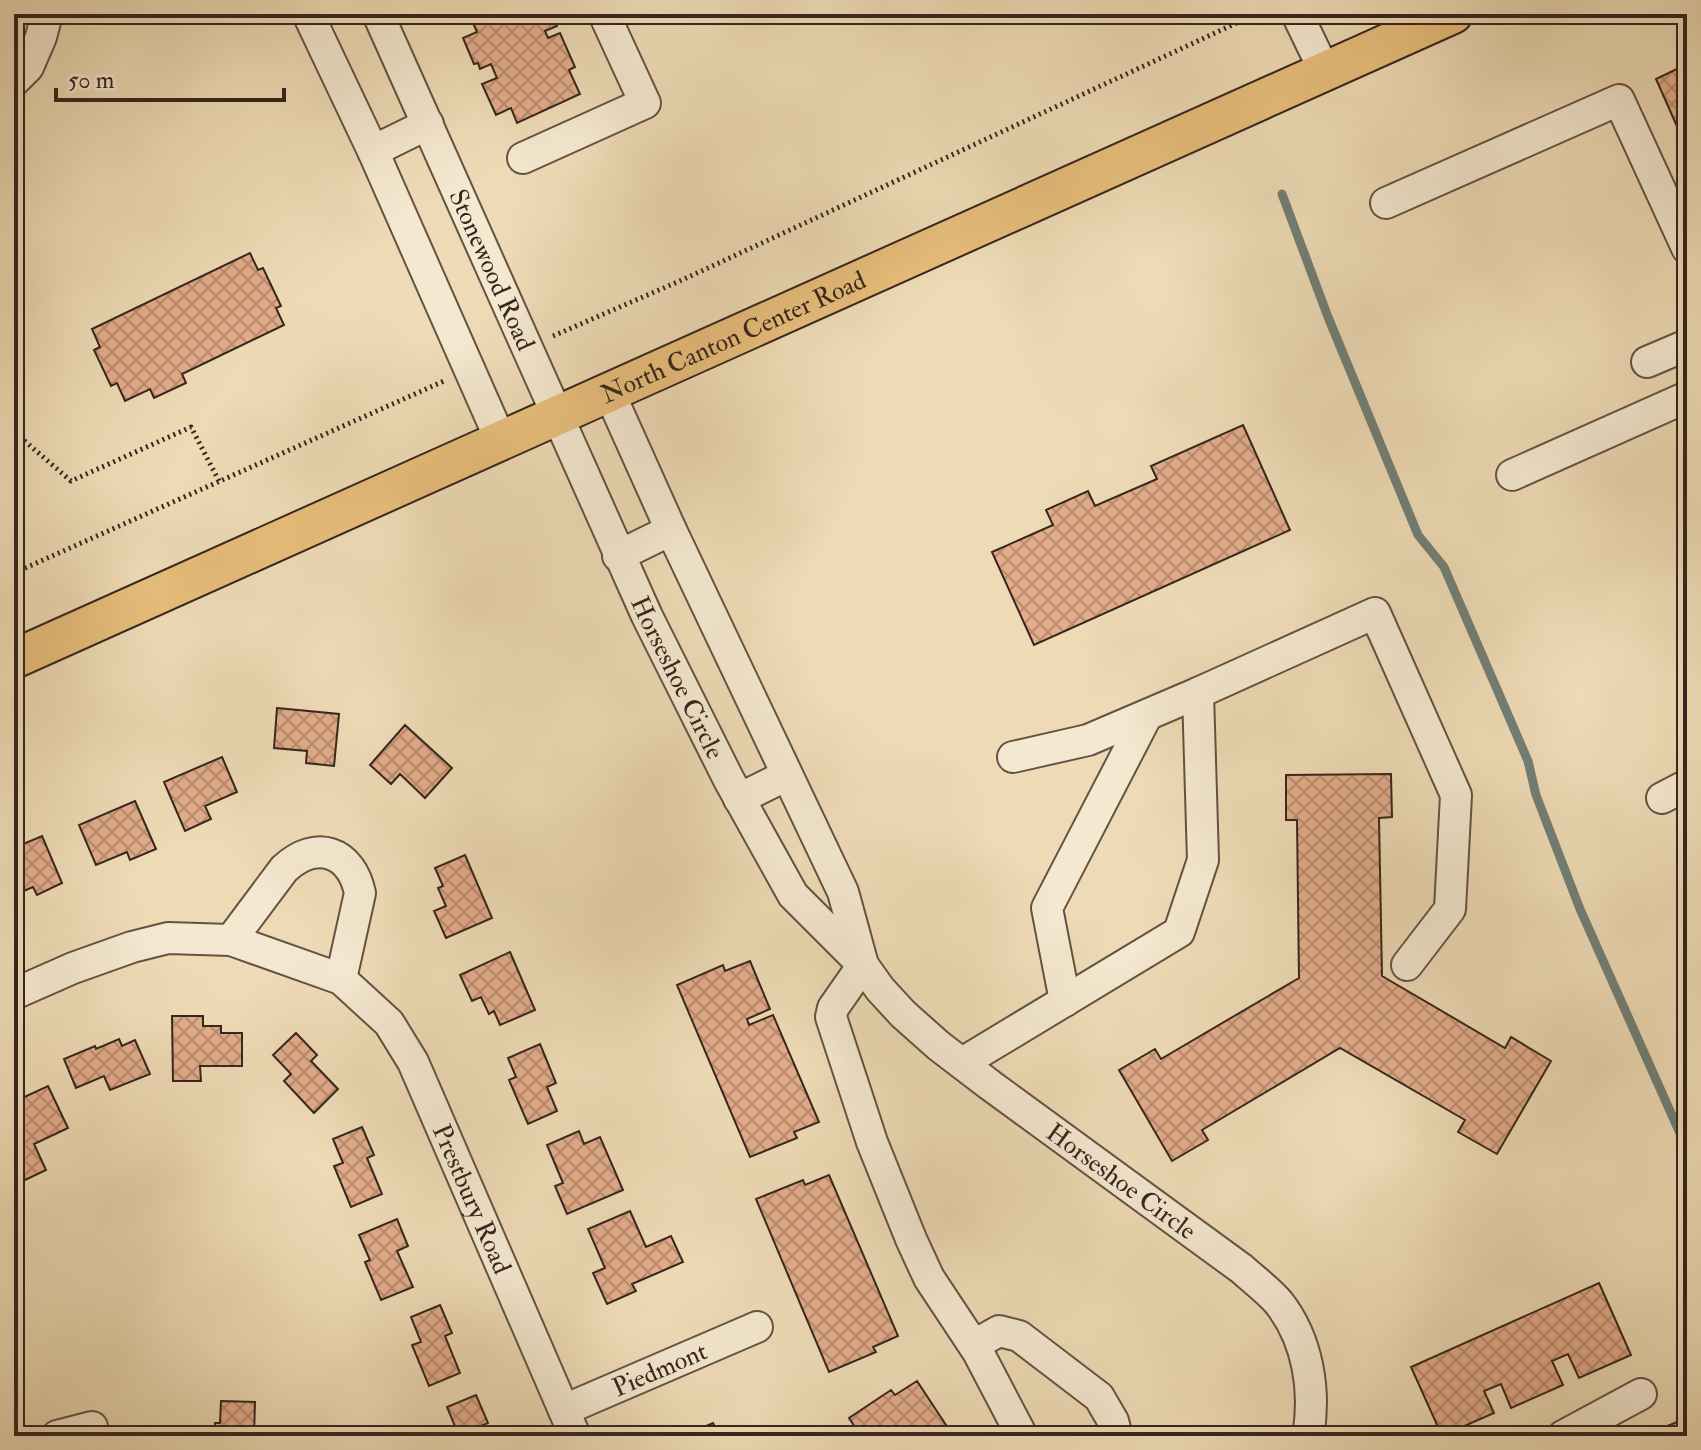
<svg xmlns="http://www.w3.org/2000/svg" width="1701" height="1450" font-family="'IM FELL Double Pica',serif">
  <style>
    .lines { fill: none; stroke-linecap: round; stroke-linejoin: round }
    .stream { stroke: #717f76; stroke-width: 9 }
    .building { fill: url(#building-cross-hatch); stroke: #36251e; stroke-width: 2 }
    .minor-casing { stroke: #645244; stroke-width: 34 }
    .major-casing { stroke: #36251e; stroke-width: 42 }
    .path { stroke: #36251e; stroke-width: 5; stroke-dasharray: 2 4; stroke-linecap: butt }
    .minor { stroke: #f4e8d0; stroke-width: 30 }
    .major { stroke: #e7be7b; stroke-width: 38 }
    .labels { text-anchor: middle; stroke-width: 6; stroke-linejoin: round; paint-order: stroke }
    .street-label { font-size: 26px; fill: #36251e; stroke: #f4e8d0 }
  </style>
  <defs>
    <pattern id="building-cross-hatch" width="8" height="8" patternUnits="userSpaceOnUse" patternTransform="scale(2)"><rect width="8" height="8" fill="#e3ac8a"/><path d="M0 0l8 8M0 8l8-8" fill="none" stroke="#b98c70"/></pattern>
  </defs>
  <rect width="100%" height="100%" fill="#eedbb6"/>
  <filter id="stains"><feTurbulence type="fractalNoise" baseFrequency=".0025" numOctaves="4"/><feColorMatrix values="0 0 0 0 .2 0 0 0 0 .09 0 0 0 0 .02 0 0 0 .5 -.17"/></filter>
  <radialGradient id="worn" r=".72"><stop offset=".6" stop-color="#630" stop-opacity="0"/><stop offset="1" stop-color="#630" stop-opacity=".3"/></radialGradient>
  <g class="lines">
    <path class="stream" d="M 1282,194 L 1328,317 L 1418,535 L 1444,567 L 1528,761 L 1536,795 L 1580,909 L 1687,1149"/>
  </g>
  <path class="building" d="M 469,14 L 551,14 L 557,26 L 545,31 L 548,38 L 560,33 L 575,67 L 569,70 L 580,94 L 517,123 L 511,108 L 496,115 L 482,84 L 497,78 L 491,64 L 480,69 L 478,63 L 474,64 L 463,38 L 477,32 Z
    M 1687,64 L 1687,149 L 1656,79 Z
    M 250,253 L 258,270 L 263,268 L 281,306 L 276,308 L 284,325 L 182,374 L 186,383 L 154,398 L 150,389 L 125,401 L 117,383 L 111,386 L 94,350 L 100,347 L 92,329 Z
    M 1243,425 L 1290,530 L 1034,645 L 992,552 L 1053,525 L 1046,510 L 1088,491 L 1095,506 L 1157,479 L 1151,466 Z
    M 277,708 L 339,714 L 334,766 L 306,763 L 307,751 L 274,748 Z
    M 405,725 L 452,768 L 425,798 L 400,774 L 391,784 L 370,765 Z
    M 222,757 L 237,792 L 205,806 L 211,819 L 185,831 L 164,782 Z
    M 1391,774 L 1392,817 L 1379,818 L 1382,976 L 1505,1048 L 1511,1037 L 1551,1061 L 1497,1154 L 1458,1132 L 1465,1120 L 1340,1048 L 1202,1130 L 1208,1140 L 1172,1161 L 1119,1070 L 1155,1049 L 1161,1059 L 1299,978 L 1297,820 L 1286,820 L 1286,775 Z
    M 135,801 L 156,849 L 130,860 L 127,852 L 96,865 L 79,825 Z
    M 42,836 L 62,883 L 37,895 L 33,887 L 14,895 L 14,848 Z
    M 465,855 L 492,918 L 446,938 L 434,911 L 446,906 L 438,888 L 443,886 L 435,868 Z
    M 510,952 L 535,1010 L 500,1025 L 494,1011 L 489,1014 L 481,997 L 472,1001 L 460,975 Z
    M 750,961 L 770,1009 L 747,1019 L 749,1025 L 773,1015 L 819,1122 L 794,1132 L 797,1138 L 750,1157 L 677,985 L 723,965 L 725,971 Z
    M 172,1016 L 203,1016 L 203,1026 L 221,1026 L 221,1033 L 242,1033 L 242,1066 L 200,1066 L 201,1081 L 173,1081 Z
    M 296,1033 L 317,1055 L 311,1061 L 338,1089 L 314,1113 L 284,1081 L 291,1074 L 273,1055 Z
    M 119,1039 L 122,1046 L 135,1040 L 150,1074 L 110,1090 L 104,1076 L 76,1088 L 64,1059 L 95,1046 L 96,1049 Z
    M 540,1044 L 556,1083 L 547,1087 L 557,1111 L 528,1124 L 509,1080 L 516,1077 L 508,1058 Z
    M 48,1086 L 68,1128 L 34,1144 L 46,1170 L 19,1183 L 14,1172 L 14,1098 L 16,1101 Z
    M 362,1127 L 374,1155 L 367,1158 L 382,1194 L 351,1207 L 334,1166 L 343,1163 L 333,1139 Z
    M 579,1131 L 584,1144 L 600,1137 L 623,1190 L 567,1214 L 555,1186 L 563,1183 L 547,1145 Z
    M 829,1175 L 898,1336 L 873,1347 L 876,1352 L 829,1372 L 756,1199 L 803,1180 L 805,1185 Z
    M 630,1211 L 646,1247 L 671,1236 L 683,1262 L 632,1284 L 636,1291 L 607,1304 L 593,1273 L 605,1268 L 588,1229 Z
    M 397,1219 L 408,1246 L 397,1251 L 413,1287 L 381,1300 L 365,1262 L 370,1260 L 359,1235 Z
    M 1599,1283 L 1631,1355 L 1579,1378 L 1568,1354 L 1552,1361 L 1563,1385 L 1511,1408 L 1501,1384 L 1484,1391 L 1494,1413 L 1442,1436 L 1411,1367 Z
    M 440,1305 L 452,1333 L 445,1336 L 460,1373 L 429,1386 L 412,1345 L 421,1342 L 411,1317 Z
    M 917,1381 L 946,1425 L 929,1436 L 861,1436 L 849,1418 L 891,1390 L 895,1395 Z
    M 476,1395 L 488,1423 L 481,1426 L 486,1436 L 449,1436 L 449,1435 L 457,1431 L 447,1407 Z
    M 221,1401 L 255,1402 L 254,1436 L 215,1436 L 215,1423 L 220,1423 Z
    M 1687,1413 L 1687,1436 L 1648,1436 L 1648,1434 L 1682,1420 L 1680,1416 Z
    M 713,1423 L 719,1436 L 683,1436 Z"/>
  <g class="lines">
    <defs>
      <g id="minor">
        <path d="M 308,14 L 373,151 L 501,441"/>
        <path id="s1" d="M 378,14 L 647,616 L 729,780 L 793,895 L 863,965 L 880,989 L 903,1014 L 939,1046 L 990,1085 L 1242,1269 C 1254,1280 1269,1291 1279,1303 C 1308,1340 1316,1391 1308,1436"/>
        <path d="M 1297,14 L 1325,72"/>
        <path d="M 14,81 L 28,67 L 41,37 L 47,14"/>
        <path d="M 373,151 L 428,124"/>
        <path d="M 523,158 L 645,103 L 604,14"/>
        <path d="M 1386,203 L 1619,100 L 1687,248"/>
        <path d="M 1647,362 L 1687,345"/>
        <path d="M 609,392 L 671,530 L 843,892 L 863,965 L 833,1008 L 831,1017 L 872,1142 L 911,1239 L 929,1278 L 978,1352 L 1022,1436"/>
        <path d="M 1512,475 L 1687,397"/>
        <path d="M 618,556 L 671,530"/>
        <path d="M 1013,757 L 1088,740 L 1198,693"/>
        <path d="M 1662,798 L 1687,785"/>
        <path d="M 739,799 L 787,775"/>
        <path d="M 231,940 L 284,869 C 316,839 351,851 360,893 L 341,979"/>
        <path id="s2" d="M 14,994 L 73,968 L 132,947 L 168,938 L 231,940 L 341,979 L 389,1023 L 413,1062 L 575,1436"/>
        <path d="M 1065,1001 L 1047,908 L 1147,715"/>
        <path d="M 962,1063 L 1179,932 L 1203,860 L 1198,693 L 1375,613 L 1456,795 L 1450,909 L 1407,965"/>
        <path d="M 974,1345 L 999,1331 L 1019,1336 L 1099,1397 L 1113,1421 L 1117,1436"/>
        <path id="s3" d="M 564,1410 L 757,1327"/>
        <path d="M 57,1436 L 92,1427"/>
        <path d="M 1563,1436 L 1641,1394"/>
      </g>
      <g id="major">
        <path id="s4" d="M 14,659 L 1453,14"/>
      </g>
    </defs>
    <use href="#minor" class="minor-casing"/>
    <use href="#major" class="major-casing"/>
    <path class="path" d="M 553,336 L 682,280 L 1256,14
      M 14,439 L 20,437 L 71,481 L 191,427 L 219,481
      M 14,573 L 444,381"/>
    <use href="#minor" class="minor"/>
    <use href="#major" class="major"/>
  </g>
  <g class="labels">
    <g class="street-label">
      <text dy="9" stroke="none"><textPath href="#s1" startOffset="280">Stonewood Road</textPath></text>
      <text dy="9" stroke="none"><textPath href="#s4" startOffset="788">North Canton Center Road</textPath></text>
      <text dy="9" stroke="none"><textPath href="#s1" startOffset="728">Horseshoe Circle</textPath></text>
      <text dy="9" stroke="none"><textPath href="#s1" startOffset="1412">Horseshoe Circle</textPath></text>
      <text dy="9" stroke="none"><textPath href="#s2" startOffset="604">Prestbury Road</textPath></text>
      <text dy="9" stroke="none"><textPath href="#s3" startOffset="104">Piedmont</textPath></text>
    </g>
  </g>
  <rect width="1701" height="1450" fill="none" stroke="#eedbb6" stroke-width="48"/>
  <rect x="16" y="16" width="1669" height="1418" fill="none" stroke="#36251e" stroke-width="4"/>
  <rect x="24" y="24" width="1653" height="1402" fill="none" stroke="#36251e" stroke-width="2"/>
  <path d="M56 88v12h228v-12" fill="none" stroke="#36251e" stroke-width="4"/>
  <text x="68" y="88" font-size="24" fill="#36251e" stroke="#f4e8d0" stroke-width="6" paint-order="stroke">50 m</text>
  <rect width="100%" height="100%" filter="url(#stains)"/>
  <rect width="100%" height="100%" fill="url(#worn)"/>
</svg>
